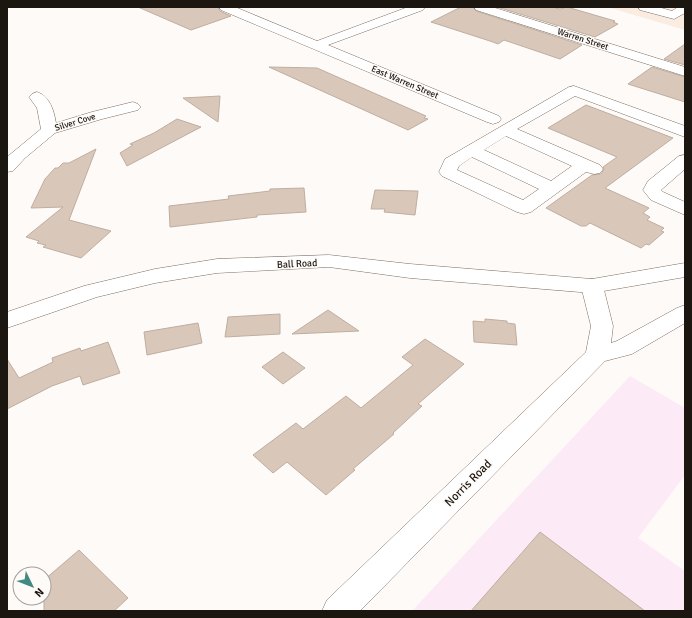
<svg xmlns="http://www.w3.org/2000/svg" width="692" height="618" font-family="Signika,sans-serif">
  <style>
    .built { fill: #fbece1 }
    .education { fill: #fcebf6 }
    .building { fill: #d9c7b9; stroke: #bfaea0 }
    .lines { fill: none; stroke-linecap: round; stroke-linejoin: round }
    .minor-casing { stroke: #7d6d61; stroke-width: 1 }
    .major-casing { stroke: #7d6d61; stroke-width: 1 }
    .minor { fill: #fff; fill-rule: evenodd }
    .major { fill: #fff; fill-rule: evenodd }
    .labels { text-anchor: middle; stroke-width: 3; stroke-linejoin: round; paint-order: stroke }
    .far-street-label { font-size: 9px; fill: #1c1611; stroke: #fdfaf7 }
    .street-label { font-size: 10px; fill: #1c1611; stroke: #fdfaf7 }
    .near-street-label { font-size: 12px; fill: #1c1611; stroke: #fdfaf7 }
  </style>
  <rect width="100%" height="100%" fill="#fdfaf7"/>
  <path class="built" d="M 607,7 L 685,7 L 685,30 Z"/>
  <path class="education" d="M 630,376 L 685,408 L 685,475 L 638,538 L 685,571 L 685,611 L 412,611 Z"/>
  <path class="building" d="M 138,7 L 218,7 L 220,11 L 231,16 L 191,30 Z
    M 461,7 L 473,7 L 476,11 L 582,45 L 560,59 L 504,40 L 498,44 L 493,42 L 431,22 Z
    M 497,7 L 552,7 L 560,9 L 567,7 L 615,21 L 613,22 L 618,24 L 595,37 Z
    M 685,44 L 685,65 L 664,59 Z
    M 269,67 L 317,68 L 426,116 L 424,118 L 428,119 L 408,130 Z
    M 652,67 L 685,77 L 685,102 L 628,84 Z
    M 220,96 L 218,122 L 183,98 Z
    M 586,105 L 673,138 L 605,188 L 649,208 L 643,213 L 650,217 L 647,220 L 664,228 L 661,231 L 664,232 L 649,245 L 646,244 L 641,248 L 590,223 L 586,226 L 581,226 L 546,208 L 592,175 L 601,174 L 604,169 L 603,167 L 617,157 L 548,128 Z
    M 177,119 L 201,127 L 127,166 L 120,153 L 133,145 L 130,144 L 154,133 Z
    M 96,149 L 69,220 L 111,231 L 81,258 L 43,247 L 46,245 L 37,243 L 39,241 L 26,237 L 63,207 L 31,208 L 45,179 L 55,168 L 58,168 L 63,163 L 69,163 Z
    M 304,188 L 306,212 L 257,215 L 257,217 L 170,227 L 169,206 L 229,199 L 228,196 L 270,191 L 270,189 Z
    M 375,190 L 418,191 L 415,215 L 384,212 L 385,209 L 371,209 Z
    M 328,310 L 359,331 L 292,334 Z
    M 280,314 L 280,334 L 225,337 L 228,317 Z
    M 485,319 L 507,321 L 507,323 L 515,324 L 517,345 L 474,342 L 473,321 L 485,322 Z
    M 198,323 L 202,343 L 147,355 L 144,332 Z
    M 425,339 L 464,364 L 418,404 L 422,406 L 393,433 L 394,434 L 353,469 L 355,470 L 326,495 L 287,462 L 273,473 L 253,455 L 296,423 L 303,429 L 346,396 L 361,408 L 413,365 L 402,357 Z
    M 108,342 L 120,373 L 83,385 L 80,376 L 52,386 L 7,409 L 7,359 L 19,378 L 53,362 L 52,358 L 80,348 L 81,351 Z
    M 283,352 L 305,368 L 283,384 L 262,367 Z
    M 540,532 L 645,611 L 471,611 Z
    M 79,550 L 128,598 L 114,611 L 44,611 L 44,580 Z"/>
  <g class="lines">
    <defs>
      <path id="minor" d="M 219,7 L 235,7 L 317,41 L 408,7 L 425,7 L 423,10 L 328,45 L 499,116 L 501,119 L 499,122 L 493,124 L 487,122 L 221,10 Z
        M 474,7 L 492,7 L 685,67 L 685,76 L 476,10 Z
        M 638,7 L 658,7 L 672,11 L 678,7 L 685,7 L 685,13 L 674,19 L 640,10 Z
        M 574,86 L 685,126 L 685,137 L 575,96 L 517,129 L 600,165 L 603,169 L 600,173 L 594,174 L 586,172 L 531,212 L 524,214 L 517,212 L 442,176 L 439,172 L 445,159 L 569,87 ZM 506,136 L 572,166 L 551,181 L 484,150 ZM 472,157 L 539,189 L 523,200 L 457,170 L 459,166 Z
        M 37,92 C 50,96 54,111 56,123 L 92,112 L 133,102 L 138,104 L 141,107 L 138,110 L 102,119 L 55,133 L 25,158 L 13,171 L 7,172 L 7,157 L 41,129 L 37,108 L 29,97 L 32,94 Z
        M 685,155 L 685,169 L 661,190 L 663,192 L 685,202 L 685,215 L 651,200 L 643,190 L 648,181 L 679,156 Z
        M 592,279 L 600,281 L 603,286 L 613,326 L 611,343 L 617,341 L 677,308 L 685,305 L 685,323 L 632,354 L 605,361 L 360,611 L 322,611 L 327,600 L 586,352 L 591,326 L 581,286 L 584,281 Z"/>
      <path id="major" d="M 329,255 L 410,264 L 592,279 L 685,263 L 685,277 L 592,293 L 410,278 L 329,267 L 217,273 L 155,283 L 97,297 L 7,328 L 7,312 L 84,286 L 155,269 L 217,259 Z"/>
    </defs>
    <use href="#minor" class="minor-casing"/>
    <use href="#major" class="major-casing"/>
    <use href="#minor" class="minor"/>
    <use href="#major" class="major"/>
  </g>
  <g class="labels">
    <g class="far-street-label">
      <text transform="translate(583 39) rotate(18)" y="3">Warren Street</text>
      <text transform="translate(405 82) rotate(23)" y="3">East Warren Street</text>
      <text transform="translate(75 122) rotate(-17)" y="3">Silver Cove</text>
    </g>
    <g class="street-label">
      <text transform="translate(297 263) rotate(-3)" y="4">Ball Road</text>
    </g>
    <g class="near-street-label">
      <text transform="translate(468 483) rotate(-45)" y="4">Norris Road</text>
    </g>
  </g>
  <rect width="692" height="618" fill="none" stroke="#1c1611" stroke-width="16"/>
  <g transform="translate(32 586) rotate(133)"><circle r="19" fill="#fdfaf7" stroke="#a39f9b"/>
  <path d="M0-3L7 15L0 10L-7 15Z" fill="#438983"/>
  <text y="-6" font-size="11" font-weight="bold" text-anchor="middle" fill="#1c1611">N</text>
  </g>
</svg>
